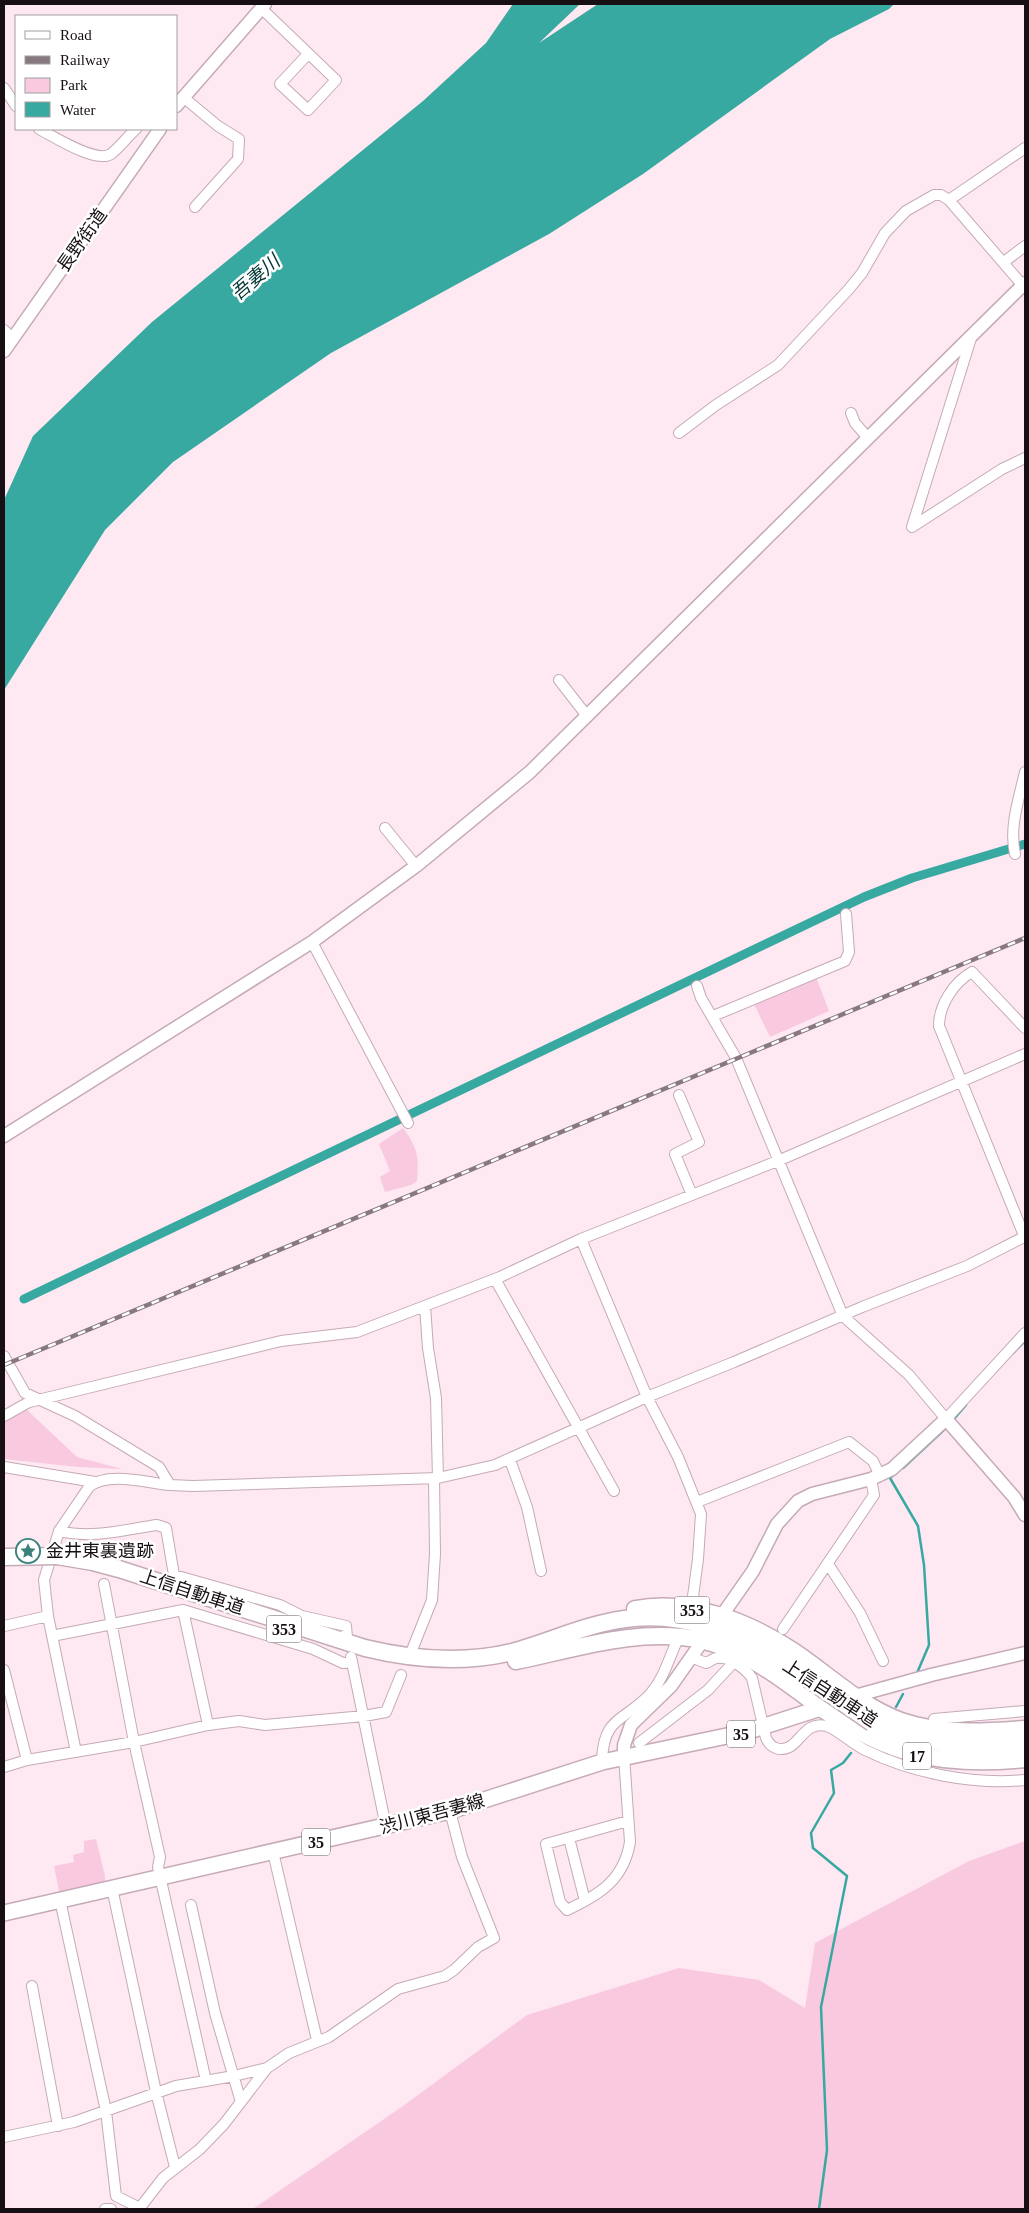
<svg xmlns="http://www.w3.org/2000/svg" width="1029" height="2213" font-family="'Times New Roman','Noto Sans JP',serif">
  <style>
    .green { fill: #f9c9e0 }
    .water { fill: #37a9a1 }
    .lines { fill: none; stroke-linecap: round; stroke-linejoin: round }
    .stream { stroke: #37a9a1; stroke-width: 2.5 }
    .canal { stroke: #37a9a1; stroke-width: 9 }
    .minor-casing { stroke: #c5aab7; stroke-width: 12 }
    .tertiary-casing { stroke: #c5aab7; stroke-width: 15 }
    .primary-casing { stroke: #c5aab7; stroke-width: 18 }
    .trunk-casing { stroke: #c5aab7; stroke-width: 19 }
    .minor { stroke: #fff; stroke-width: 10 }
    .tertiary { stroke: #fff; stroke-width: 12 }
    .primary { stroke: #fff; stroke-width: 15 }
    .trunk { stroke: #fff; stroke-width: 16 }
    .rail-casing { stroke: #887980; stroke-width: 4.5 }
    .rail { stroke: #fff; stroke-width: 2.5; stroke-dasharray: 8; stroke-linecap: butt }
    .trunk-bridge-casing { stroke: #c5aab7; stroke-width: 19; stroke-linecap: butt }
    .trunk-bridge { stroke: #fff; stroke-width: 16 }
    .labels { text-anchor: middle; stroke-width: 5; stroke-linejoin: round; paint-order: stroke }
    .shield { fill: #fff; stroke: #5d575a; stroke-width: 1 }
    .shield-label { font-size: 16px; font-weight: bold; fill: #170f13 }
    .street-label { font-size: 18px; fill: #170f13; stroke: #fff }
    .poi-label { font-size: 18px; fill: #170f13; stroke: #fff; text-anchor: start }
    .water-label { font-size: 19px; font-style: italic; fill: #003632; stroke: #fff }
  </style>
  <rect width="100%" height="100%" fill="#fee8f2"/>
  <path class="green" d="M 816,977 L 829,1011 L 770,1037 L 753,1002 Z
    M 403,1128 C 418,1148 419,1157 417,1181 L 411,1185 L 385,1192 L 380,1177 L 390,1171 L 379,1144 Z
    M 26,1409 L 77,1457 L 122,1469 L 78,1467 L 4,1459 L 4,1422 Z
    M 96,1839 L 105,1876 L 105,1886 L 60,1896 L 54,1866 L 74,1862 L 73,1855 L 84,1852 L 84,1841 Z
    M 1025,1841 L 1025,2209 L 253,2209 L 403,2106 L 527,2015 L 679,1968 L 759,1980 L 805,2008 L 815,1943 L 969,1861 Z"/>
  <path class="water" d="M 513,4 L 580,4 L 539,43 L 598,4 L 894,4 L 889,9 L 830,39 L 643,174 L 549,234 L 331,353 L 173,462 L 105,530 L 4,690 L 4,500 L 33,436 L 152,322 L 423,101 L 486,43 Z"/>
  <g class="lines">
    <path class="stream" d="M 1013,1353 L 1025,1341
      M 953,1420 L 966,1405
      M 903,1468 L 948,1426
      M 896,1473 L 890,1478 L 918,1526 L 924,1565 L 929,1645 L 917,1673
      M 896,1707 L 903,1694
      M 819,2209 L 827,2150 L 821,2007 L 847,1876 L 813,1848 L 811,1833 L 834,1793 L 831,1770 L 843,1763 L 851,1753"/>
    <path class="canal" d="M 24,1299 L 864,897 L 912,878 L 1025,844"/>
    <defs>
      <path id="minor" d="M 261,8 L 336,80 L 308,110 L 280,84 L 308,54
        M 4,88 L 16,106
        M 183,97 L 218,126 L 239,139 L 238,159 L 195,207
        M 39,129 C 53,136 96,164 111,154 C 120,147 128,136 136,129
        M 949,200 L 1025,148
        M 1004,262 L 1025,246
        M 4,330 L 13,339
        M 972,335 L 912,527 L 1002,469 L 1025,458
        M 851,413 L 855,423 L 868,438
        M 679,433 L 716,405 L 778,365 L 849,289 L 862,273 L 885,233 L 906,211 L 934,195 L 941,195 L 949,200 L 1025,288
        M 559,680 L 587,716
        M 385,828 L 416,866
        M 1015,854 C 1009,826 1019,799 1025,772
        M 312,942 L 408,1123
        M 697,986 L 701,998 L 736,1058 L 843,1316 L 909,1375 L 946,1419 L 1025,1333
        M 713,1016 L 845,961 L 849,952 L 846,914
        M 1025,1028 L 972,972 C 954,982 939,1005 939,1026 L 1025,1238
        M 679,1095 L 699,1142 L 675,1154 L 692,1195
        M 581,1239 L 647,1397 L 678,1457 L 701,1514 L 698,1559 L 692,1604
        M 495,1279 L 614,1491
        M 425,1306 L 428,1348 L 436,1398 L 438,1478
        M 4,1356 L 25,1393 L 75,1416 L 159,1467 L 170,1485 L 193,1486 L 438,1478 L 495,1465 L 647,1397 L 734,1362 L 862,1307 L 967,1266 L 1024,1237
        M 4,1416 L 29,1402 L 38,1400 L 281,1341 L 357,1332 L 500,1277 L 581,1239 L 780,1160 L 1025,1054
        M 510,1460 L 527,1507 L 541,1571
        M 4,1467 L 95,1482
        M 697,1502 L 849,1442 L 873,1461 L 880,1476
        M 59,1531 C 92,1539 123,1530 157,1525 L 166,1528 L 174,1575 L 280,1605 L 302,1616 L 346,1626 L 347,1638
        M 828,1564 L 860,1613 L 883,1661
        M 104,1584 L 134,1742 L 160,1857 L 158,1867 L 206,2081
        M 4,1626 L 48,1616
        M 783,1629 L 874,1495 L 871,1479
        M 52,1636 L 183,1610
        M 410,1655 L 432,1600 L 435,1554 L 434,1478
        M 351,1657 L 386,1827
        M 691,1657 L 706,1663 C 710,1662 713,1658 717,1658 C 729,1656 746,1669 752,1678 L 766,1738 C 771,1749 781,1752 791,1746 C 801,1740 808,1719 829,1727 C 839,1731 853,1744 865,1750 C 912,1773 972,1785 1025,1780
        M 4,1670 L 27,1760
        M 934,1719 L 1025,1711
        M 208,1725 L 183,1610 L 313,1649 L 343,1663 L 352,1662
        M 639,1743 L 708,1690 L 733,1663
        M 76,1752 L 48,1616 L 44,1580 L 59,1531 L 89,1487 C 108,1471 147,1483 170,1485
        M 624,1756 L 630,1842 C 624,1880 599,1895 567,1910 L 560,1902 L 546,1844 L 628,1821
        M 602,1762 C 603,1715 625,1722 651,1693 C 664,1678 669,1658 677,1641
        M 4,1767 L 27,1760 L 134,1742 L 208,1725 L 239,1721 L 265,1725 L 364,1716 L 386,1712 L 401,1675
        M 569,1838 L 585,1901
        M 273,1852 L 317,2040
        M 112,1888 L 156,2092 L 175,2167
        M 60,1900 L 106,2111 L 116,2196 L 140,2208
        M 191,1905 L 215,2013 L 241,2102
        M 32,1986 L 58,2126
        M 4,2137 L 74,2122 L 176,2086 L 234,2076 L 267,2068 L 289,2053 L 329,2037 L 398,1989 L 445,1976 L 454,1970 L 478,1947 L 494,1938 L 462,1857 L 450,1811
        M 105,2209 L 111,2209
        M 139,2209 L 163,2178 L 200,2149 L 224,2124 L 267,2068"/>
      <path id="tertiary" d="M 176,106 L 265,4
        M 4,351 L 160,129
        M 4,1136 L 312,942 L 416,866 L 530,772 L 1025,283
        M 725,1611 L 753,1571 L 777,1524 L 798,1501 L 812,1494 L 871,1479 L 892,1469 L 946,1419 L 1014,1497 L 1025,1515
        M 855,1696 L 931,1675 L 1025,1653
        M 624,1756 L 624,1745 L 631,1725 L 671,1686 L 699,1646"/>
      <path id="primary" d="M 4,1913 L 450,1811 L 602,1762 L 746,1732 L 830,1705"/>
      <path id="trunk" d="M 57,1556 L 93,1562 L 119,1569 L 365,1648 C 414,1660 462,1664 512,1652 C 549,1642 586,1624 625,1619 C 691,1610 753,1639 805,1677
        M 635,1609 C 690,1599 748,1621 793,1651 C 829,1675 860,1706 901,1721 C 942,1735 983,1732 1025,1729
        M 516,1661 C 575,1649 640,1627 700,1640 C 747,1650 783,1680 821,1708 C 889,1756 943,1767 1025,1759
        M 872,1723 C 924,1746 969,1748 1025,1744"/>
    </defs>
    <use href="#minor" class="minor-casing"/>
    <use href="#tertiary" class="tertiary-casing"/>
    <use href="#primary" class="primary-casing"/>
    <use href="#trunk" class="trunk-casing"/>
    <use href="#minor" class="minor"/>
    <use href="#tertiary" class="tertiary"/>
    <use href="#primary" class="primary"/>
    <use href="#trunk" class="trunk"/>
    <defs>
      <path id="rail" d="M 4,1365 L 1025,938"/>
    </defs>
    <use href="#rail" class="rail-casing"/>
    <use href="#rail" class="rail"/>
    <defs>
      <path id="trunk-bridge" d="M 4,1557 L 57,1556
        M 805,1677 L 872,1723"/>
    </defs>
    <use href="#trunk-bridge" class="trunk-bridge-casing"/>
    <use href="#trunk-bridge" class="trunk-bridge"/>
  </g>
  <defs>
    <symbol id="sight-ring" viewBox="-11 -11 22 22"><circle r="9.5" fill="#fff" stroke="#3a827c" stroke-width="1.5"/><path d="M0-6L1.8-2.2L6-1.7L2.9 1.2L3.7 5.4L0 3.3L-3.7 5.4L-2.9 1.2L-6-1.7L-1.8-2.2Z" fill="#3a827c"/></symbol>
  </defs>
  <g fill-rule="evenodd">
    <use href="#sight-ring" x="14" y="1537" width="28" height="28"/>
  </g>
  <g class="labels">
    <g class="shield">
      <rect x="674.5" y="1596.5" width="35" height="27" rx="4"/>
      <rect x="266.5" y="1615.5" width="35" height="27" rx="4"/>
      <rect x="727" y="1720.5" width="28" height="27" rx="4"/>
      <rect x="903" y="1742.5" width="28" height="27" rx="4"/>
      <rect x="302" y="1828.5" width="28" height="27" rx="4"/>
    </g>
    <g class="shield-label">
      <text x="692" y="1616">353</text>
      <text x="284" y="1635">353</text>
      <text x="741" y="1740">35</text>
      <text x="917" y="1762">17</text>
      <text x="316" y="1848">35</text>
    </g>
    <g class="street-label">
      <text transform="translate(82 240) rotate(-55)" y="6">長野街道</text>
      <text transform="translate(192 1592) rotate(18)" y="6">上信自動車道</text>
      <text transform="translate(830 1693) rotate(33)" y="6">上信自動車道</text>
      <text transform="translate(432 1814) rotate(-15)" y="6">渋川東吾妻線</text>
    </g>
    <g class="poi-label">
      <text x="46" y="1557">金井東裏遺跡</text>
    </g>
    <g class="water-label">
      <text transform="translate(255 277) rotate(-41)" y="7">吾妻川</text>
    </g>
  </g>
  <rect width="1029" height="2213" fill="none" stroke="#170f13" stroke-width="10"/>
  <rect x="15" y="15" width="162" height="115" fill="#ffffff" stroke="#a29fa1"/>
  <rect x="25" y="31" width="25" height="8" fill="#ffffff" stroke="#a29fa1"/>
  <text x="60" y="40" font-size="15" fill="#170f13">Road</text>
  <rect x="25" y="56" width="25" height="8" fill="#887980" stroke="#a29fa1"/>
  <text x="60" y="65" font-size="15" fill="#170f13">Railway</text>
  <rect x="25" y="78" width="25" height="15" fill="#f9c9e0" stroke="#a29fa1"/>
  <text x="60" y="90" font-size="15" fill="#170f13">Park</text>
  <rect x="25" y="102" width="25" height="15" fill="#37a9a1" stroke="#a29fa1"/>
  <text x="60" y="115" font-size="15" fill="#170f13">Water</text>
</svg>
